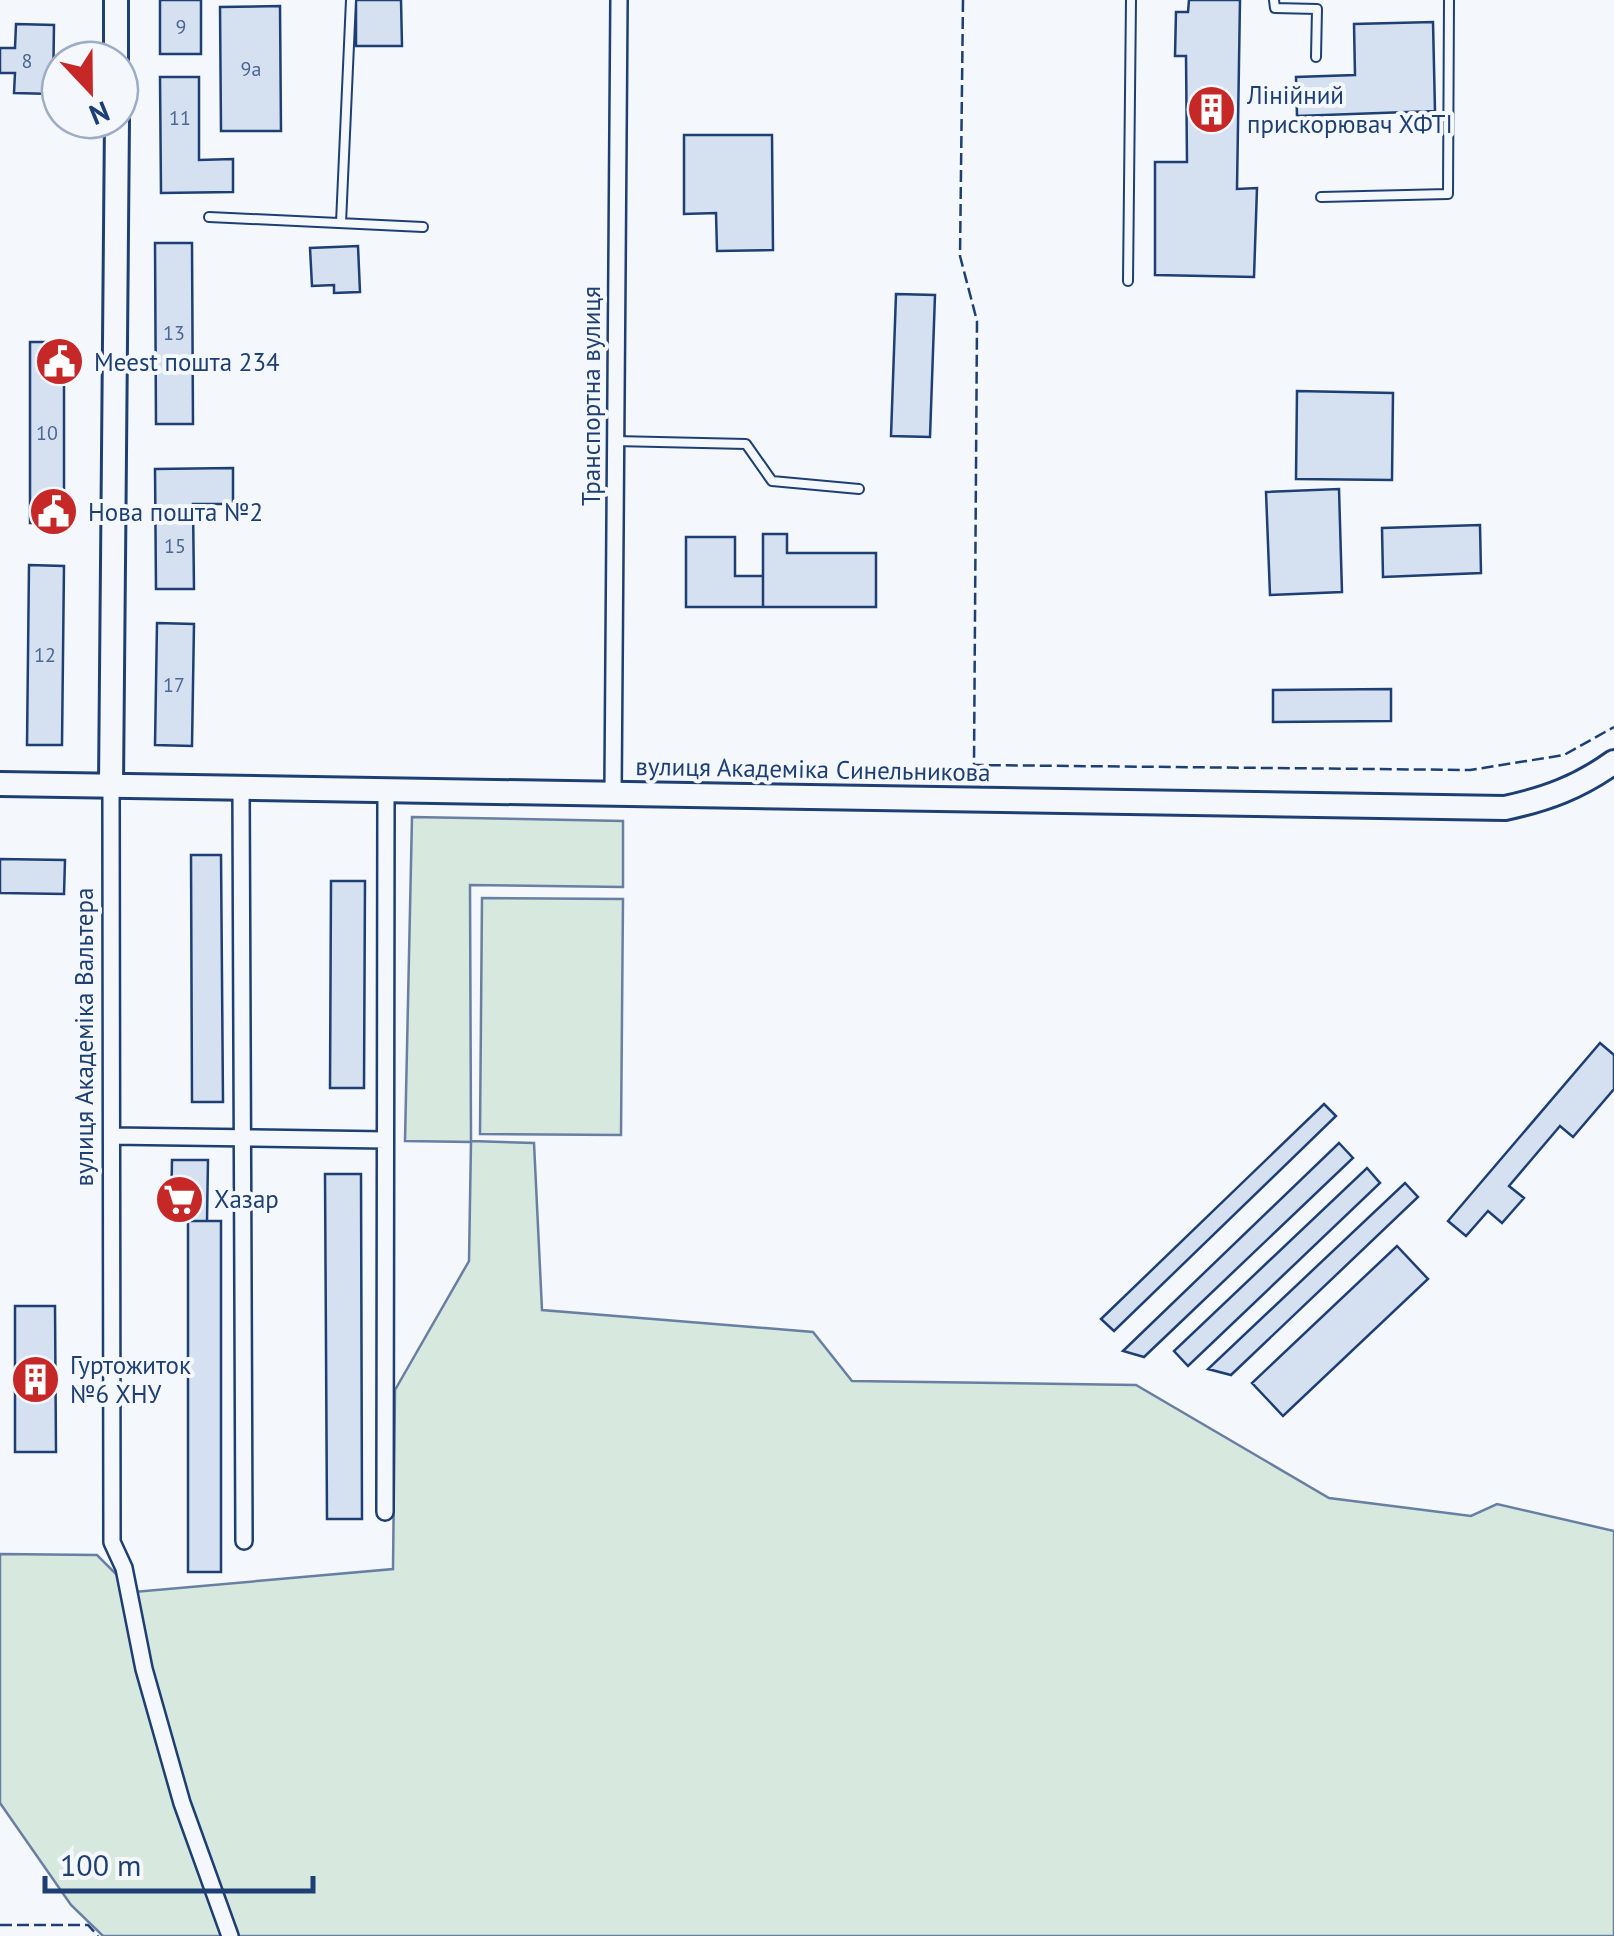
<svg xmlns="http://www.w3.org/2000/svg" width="1614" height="1936" font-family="'PT Sans',sans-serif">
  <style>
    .green { fill: #d7e8df; stroke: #687fa3; stroke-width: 2.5 }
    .building { fill: #d5e0f0; stroke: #1d3f73; stroke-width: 2.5 }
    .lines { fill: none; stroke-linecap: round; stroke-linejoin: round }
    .lane-casing { stroke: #1d3f73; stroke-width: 12 }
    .street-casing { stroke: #1d3f73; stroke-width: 20 }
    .secondary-casing { stroke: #1d3f73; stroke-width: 28 }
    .lane { stroke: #f4f7fb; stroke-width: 8 }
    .street { stroke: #f4f7fb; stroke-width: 15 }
    .secondary { stroke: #f4f7fb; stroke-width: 22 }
    .fence { stroke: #1d3f73; stroke-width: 2.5; stroke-dasharray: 12 5; stroke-linecap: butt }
    .labels { text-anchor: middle; stroke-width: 8; stroke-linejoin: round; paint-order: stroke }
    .number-label { font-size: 20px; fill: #4b6792 }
    .poi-label { font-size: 25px; fill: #1d3f73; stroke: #f4f7fb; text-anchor: start }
    .street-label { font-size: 25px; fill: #1d3f73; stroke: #f4f7fb }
  </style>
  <rect width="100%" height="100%" fill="#f4f7fb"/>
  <path class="green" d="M 412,817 L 623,821 L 623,887 L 470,885 L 471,1141 L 534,1143 L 542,1310 L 813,1332 L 852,1381 L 1136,1385 L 1329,1498 L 1471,1516 L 1497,1504 L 1614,1531 L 1614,1936 L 103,1936 L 71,1905 L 0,1803 L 0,1554 L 97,1555 L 134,1592 L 393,1569 L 395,1390 L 469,1261 L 471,1142 L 405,1141 Z
    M 482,898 L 623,899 L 621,1135 L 480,1134 Z"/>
  <path class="building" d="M 160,0 L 201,0 L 201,54 L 160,54 Z
    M 356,0 L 401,0 L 402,46 L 356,46 Z
    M 1189,0 L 1240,0 L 1237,189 L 1257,188 L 1254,277 L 1155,275 L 1155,162 L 1187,162 L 1186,56 L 1175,56 L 1176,12 L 1188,12 Z
    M 280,6 L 281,131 L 221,131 L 220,7 Z
    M 1433,22 L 1435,111 L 1297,116 L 1296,77 L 1355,75 L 1354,24 Z
    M 16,24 L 54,25 L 53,94 L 14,93 L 15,73 L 0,73 L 0,48 L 15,48 Z
    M 160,77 L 199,77 L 199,160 L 233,159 L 233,192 L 161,193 Z
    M 684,135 L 772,135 L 773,250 L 717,251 L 716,213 L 684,214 Z
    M 155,243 L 192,243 L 193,424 L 156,424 Z
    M 358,246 L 360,292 L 334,293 L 334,285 L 312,286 L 310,248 Z
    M 896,294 L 935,295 L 930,437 L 891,436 Z
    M 30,342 L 64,342 L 64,524 L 30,523 Z
    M 1297,391 L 1393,393 L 1392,480 L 1296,479 Z
    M 233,468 L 233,504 L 193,504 L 194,589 L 156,589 L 155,469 Z
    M 1339,489 L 1342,592 L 1270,595 L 1266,492 Z
    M 1480,525 L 1481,573 L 1383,577 L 1382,528 Z
    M 763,534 L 787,534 L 787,553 L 876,553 L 876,607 L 763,607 Z
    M 686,537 L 735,537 L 735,576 L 763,576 L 763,607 L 686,607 Z
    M 29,565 L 64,566 L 62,745 L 27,745 Z
    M 157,623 L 194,624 L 192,746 L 155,745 Z
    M 1391,689 L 1391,721 L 1273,722 L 1273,690 Z
    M 191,855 L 221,855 L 223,1102 L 192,1102 Z
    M 0,859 L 65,860 L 64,894 L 0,893 Z
    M 331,881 L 365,881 L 364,1088 L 330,1088 Z
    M 1600,1043 L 1614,1055 L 1614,1089 L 1573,1137 L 1560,1126 L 1509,1186 L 1524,1198 L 1502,1223 L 1488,1211 L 1466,1236 L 1448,1221 Z
    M 1324,1104 L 1336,1116 L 1114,1331 L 1101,1319 Z
    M 1339,1143 L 1353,1158 L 1144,1357 L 1123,1351 Z
    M 172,1160 L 208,1160 L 207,1221 L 188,1221 L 187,1215 L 171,1215 Z
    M 1367,1168 L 1380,1183 L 1188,1366 L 1174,1351 Z
    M 325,1174 L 361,1174 L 362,1519 L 327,1519 Z
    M 1405,1183 L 1418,1197 L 1231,1375 L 1208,1369 Z
    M 188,1221 L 221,1221 L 221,1572 L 188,1572 Z
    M 1397,1246 L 1428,1279 L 1283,1416 L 1252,1383 Z
    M 15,1306 L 55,1306 L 56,1452 L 15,1452 Z"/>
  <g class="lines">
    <defs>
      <path id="lane" d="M 1274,0 L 1275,8 L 1317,9 L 1316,57
        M 1321,197 L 1448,194 L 1449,0
        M 209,217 L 423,227
        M 341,223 L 351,0
        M 1128,281 L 1131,0
        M 615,441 L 746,444 L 772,481 L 859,489"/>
      <path id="street" d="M 111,785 L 112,1542 L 124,1568 L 144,1669 L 182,1803 L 230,1936
        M 241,787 L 244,1541
        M 613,792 L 619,0
        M 112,1136 L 385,1140
        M 385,1512 L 386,789"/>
      <path id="secondary" d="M 116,0 L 116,60
        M 0,784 L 1505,808 C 1547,799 1579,787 1614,762
        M 111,785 L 117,120"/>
    </defs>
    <use href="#lane" class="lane-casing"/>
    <use href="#street" class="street-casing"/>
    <use href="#secondary" class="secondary-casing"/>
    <use href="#lane" class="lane"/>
    <use href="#street" class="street"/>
    <use href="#secondary" class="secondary"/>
    <path class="fence" d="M 963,0 L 960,256 L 977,321 L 974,765 L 1470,770 L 1564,755 L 1614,727
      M 0,1925 L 88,1925 L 98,1936"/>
  </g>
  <defs>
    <symbol id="building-disc" viewBox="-11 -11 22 22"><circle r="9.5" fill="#c62828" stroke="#f4f7fb"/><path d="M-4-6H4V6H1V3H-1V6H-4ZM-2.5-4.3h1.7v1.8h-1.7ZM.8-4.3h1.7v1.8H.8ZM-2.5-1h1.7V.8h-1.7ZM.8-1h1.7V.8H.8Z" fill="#fff"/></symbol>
    <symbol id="civic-disc" viewBox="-11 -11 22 22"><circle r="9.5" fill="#c62828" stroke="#f4f7fb"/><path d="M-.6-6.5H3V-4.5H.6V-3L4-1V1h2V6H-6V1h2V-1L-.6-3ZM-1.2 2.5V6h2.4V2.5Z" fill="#fff"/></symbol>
    <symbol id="supermarket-disc" viewBox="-11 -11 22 22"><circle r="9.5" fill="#c62828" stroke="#f4f7fb"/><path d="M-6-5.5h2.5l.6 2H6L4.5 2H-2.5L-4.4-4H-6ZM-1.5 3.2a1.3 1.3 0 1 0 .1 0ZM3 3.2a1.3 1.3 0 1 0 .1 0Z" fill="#fff"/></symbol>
  </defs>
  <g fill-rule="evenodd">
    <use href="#building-disc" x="1184" y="82" width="55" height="55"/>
    <use href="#civic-disc" x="32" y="334" width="55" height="55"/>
    <use href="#civic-disc" x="26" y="484" width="55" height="55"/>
    <use href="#supermarket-disc" x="152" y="1172" width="55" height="55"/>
    <use href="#building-disc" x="8" y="1352" width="55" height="55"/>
  </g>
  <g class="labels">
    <g class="number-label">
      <text x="181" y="34">9</text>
      <text x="27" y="68">8</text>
      <text x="251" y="76">9а</text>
      <text x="180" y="125">11</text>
      <text x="174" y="340">13</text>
      <text x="47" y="440">10</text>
      <text x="175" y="553">15</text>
      <text x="45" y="662">12</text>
      <text x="174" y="692">17</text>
    </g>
    <g class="poi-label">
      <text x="1247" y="104">Лінійний<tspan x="1247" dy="29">прискорювач ХФТІ</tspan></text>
      <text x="94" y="371">Meest пошта 234</text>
      <text x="88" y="521">Нова пошта №2</text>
      <text x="214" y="1208">Хазар</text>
      <text x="70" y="1374">Гуртожиток<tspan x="70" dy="29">№6 ХНУ</tspan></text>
    </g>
    <g class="street-label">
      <text transform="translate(591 396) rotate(-90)" y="9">Транспортна вулиця</text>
      <text transform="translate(813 769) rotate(1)" y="9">вулиця Академіка Синельникова</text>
      <text transform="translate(84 1037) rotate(-90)" y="9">вулиця Академіка Вальтера</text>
    </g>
  </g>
  <g transform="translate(90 90) rotate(158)"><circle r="48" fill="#f4f7fb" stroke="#9eadc5" stroke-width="2.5"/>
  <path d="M0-8L18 38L0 25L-18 38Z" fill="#c62828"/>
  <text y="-15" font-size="28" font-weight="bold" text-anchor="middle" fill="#1d3f73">N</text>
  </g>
  <path d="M45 1876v15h268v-15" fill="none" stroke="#1d3f73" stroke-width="5"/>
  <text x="60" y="1876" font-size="30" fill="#1d3f73" stroke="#f4f7fb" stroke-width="8" paint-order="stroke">100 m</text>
</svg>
